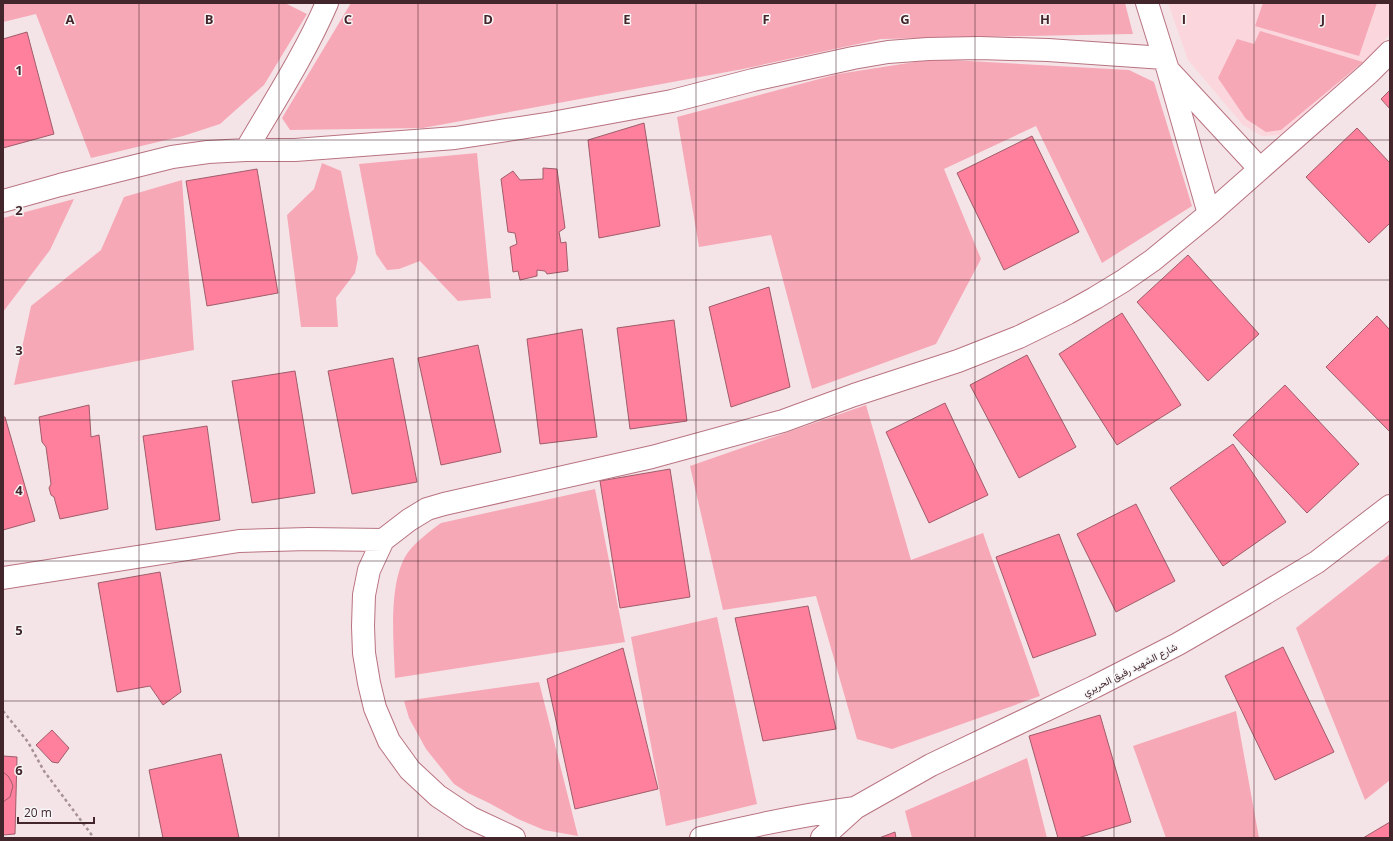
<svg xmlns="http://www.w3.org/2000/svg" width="1393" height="841" font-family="'Open Sans',Vazirmatn,sans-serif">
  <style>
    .built { fill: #fbd7dd }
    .green { fill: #f7a8b6 }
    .building { fill: #fe809c; stroke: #a05c6a }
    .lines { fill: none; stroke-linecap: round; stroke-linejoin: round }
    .minor-casing { stroke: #b97381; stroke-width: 24 }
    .path { stroke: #a79196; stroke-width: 2.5; stroke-dasharray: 3 3; stroke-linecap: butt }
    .minor { stroke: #fff; stroke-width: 22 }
    .grid { fill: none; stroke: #43262c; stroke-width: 1; stroke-opacity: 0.55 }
    .labels { text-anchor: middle; stroke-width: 3; stroke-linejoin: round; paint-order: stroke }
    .street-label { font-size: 10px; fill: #43262c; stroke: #f6f6f6 }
    .grid-label { font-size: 13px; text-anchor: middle; font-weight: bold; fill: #43262c; stroke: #f6f6f6; stroke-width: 3; stroke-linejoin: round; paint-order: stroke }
  </style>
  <rect width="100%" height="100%" fill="#f4e4e7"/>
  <path class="built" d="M 1168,3 L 1390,3 L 1390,34 L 1366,63 L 1281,135 L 1262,136 L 1243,125 L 1188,60 Z"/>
  <path class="green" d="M 3,3 L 285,3 L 307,14 L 264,85 L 220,124 L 183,136 L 91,158 L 36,14 L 3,22 Z
    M 351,3 L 1125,3 L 1133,34 L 881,39 L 743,69 L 423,128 L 290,130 L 282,118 Z
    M 1263,3 L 1377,3 L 1359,56 L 1255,26 Z
    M 1260,31 L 1363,62 L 1281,130 L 1266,132 L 1246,119 L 1218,78 L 1237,39 L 1254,44 Z
    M 934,59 L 1129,70 L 1154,82 L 1192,206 L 1102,263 L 1036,126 L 944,169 L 981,259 L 936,344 L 812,389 L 771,235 L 699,247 L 677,117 L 838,74 Z
    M 477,153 L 491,298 L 458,301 L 420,261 L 399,269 L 387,270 L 376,254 L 359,164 Z
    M 322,163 L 341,171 L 358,258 L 355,273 L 336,298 L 338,327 L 301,327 L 287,215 L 314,189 Z
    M 182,180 L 194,350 L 14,385 L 31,306 L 101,250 L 124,197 Z
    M 74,199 L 50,250 L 3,312 L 3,218 Z
    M 866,405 L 911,560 L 983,533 L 1040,696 L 892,749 L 857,739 L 816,596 L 723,610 L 690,466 Z
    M 595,489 L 625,642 L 395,678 C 394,644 387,579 409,551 C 418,540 430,531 441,523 Z
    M 1390,554 L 1390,780 L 1365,800 L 1296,628 Z
    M 717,617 L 757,804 L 666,826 L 631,637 Z
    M 539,682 L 578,836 L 544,830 L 518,819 L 489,803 L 468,793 L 454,784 L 426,749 L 409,718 L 404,701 Z
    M 1236,711 L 1259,838 L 1166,838 L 1133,746 Z
    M 1027,758 L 1047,838 L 912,838 L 905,811 Z"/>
  <path class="building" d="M 27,32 L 54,134 L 3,148 L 3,39 Z
    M 1390,90 L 1390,109 L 1381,99 Z
    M 644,123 L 660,226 L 599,238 L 588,140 Z
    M 1357,128 L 1390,163 L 1390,223 L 1369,243 L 1306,177 Z
    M 1032,136 L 1079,232 L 1004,270 L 957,173 Z
    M 543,168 L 557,169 L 565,228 L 559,232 L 561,243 L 566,242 L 568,271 L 547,274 L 545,271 L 537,270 L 537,276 L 520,280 L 518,271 L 513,272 L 510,247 L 517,244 L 515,233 L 508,232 L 501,179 L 513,171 L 520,180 L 543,179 Z
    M 257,169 L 278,293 L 207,306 L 186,181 Z
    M 1188,255 L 1259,334 L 1208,381 L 1137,302 Z
    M 769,287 L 790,387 L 731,407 L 709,307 Z
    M 1122,313 L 1181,405 L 1117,445 L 1059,354 Z
    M 1377,316 L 1390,330 L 1390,432 L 1326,367 Z
    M 674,320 L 687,421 L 630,429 L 617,328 Z
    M 582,329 L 597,437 L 540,444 L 527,339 Z
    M 478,345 L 501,452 L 441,465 L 418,358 Z
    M 1027,355 L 1076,447 L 1019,478 L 970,385 Z
    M 393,358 L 417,482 L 352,494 L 328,371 Z
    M 295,371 L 315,493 L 252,503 L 232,381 Z
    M 1285,385 L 1359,464 L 1307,513 L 1233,435 Z
    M 945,403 L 988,495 L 929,523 L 886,432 Z
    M 89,405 L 91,437 L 99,435 L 108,509 L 60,519 L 54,497 L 51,495 L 49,488 L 51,484 L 46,447 L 42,442 L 39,417 Z
    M 3,417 L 5,417 L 35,521 L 3,530 Z
    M 207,426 L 220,520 L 156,530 L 143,436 Z
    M 1233,444 L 1286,522 L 1223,566 L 1170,488 Z
    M 670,469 L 690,597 L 620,608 L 600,481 Z
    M 1136,504 L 1175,581 L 1116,612 L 1077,534 Z
    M 1059,534 L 1096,635 L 1033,658 L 996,557 Z
    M 160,572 L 181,692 L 163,705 L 150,686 L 117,692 L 98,583 Z
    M 808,606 L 836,729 L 763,741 L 735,618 Z
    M 1283,647 L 1334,752 L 1275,780 L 1225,676 Z
    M 623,648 L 658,789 L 575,809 L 547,679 Z
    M 1100,715 L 1131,822 L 1078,838 L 1058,838 L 1029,736 Z
    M 52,730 L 69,748 L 58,763 L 52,762 L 36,745 Z
    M 221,754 L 239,838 L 163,838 L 149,770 Z
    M 3,756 L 17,757 L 15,834 L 3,835 Z
    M 3,772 L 8,776 L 11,781 L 13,786 L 10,797 L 3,802 Z
    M 1390,822 L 1390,838 L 1363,838 Z
    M 895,832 L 896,838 L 879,838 Z"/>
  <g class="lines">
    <defs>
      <path id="minor" d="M 1147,3 L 1168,70 L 1209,214
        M 1170,72 L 1260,169
        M 246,150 C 274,102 305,54 327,3
        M 3,201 L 60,185 L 172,157 L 208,152 L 246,150 L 295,150 L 455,138 L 552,123 L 672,101 L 753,80 L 853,58 L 888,52 L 928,49 L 979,48 L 1048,50 L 1164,58
        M 3,578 L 239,541 L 308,539 L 383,540
        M 514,838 L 471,818 L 438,796 L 410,770 L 389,741 L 375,708 L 369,683 L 364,653 L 363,626 L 364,595 L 369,570 L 383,540 L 409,520 L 427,509 L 444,504 L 652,457 L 783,421 L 854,395 L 958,361 L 1019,337 L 1068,313 L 1095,298 L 1123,281 L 1153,260 L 1209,214 L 1260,169 L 1369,73 L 1390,52
        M 701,838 C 754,825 802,815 855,808
        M 822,838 L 855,808 L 931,765 L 1094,687 L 1178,644 L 1249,603 L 1317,562 L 1390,506"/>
    </defs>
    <use href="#minor" class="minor-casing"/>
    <path class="path" d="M 3,711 L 28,742 L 44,771 L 94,838"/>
    <use href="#minor" class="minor"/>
  </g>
  <path class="grid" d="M 139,3 L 139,838M 279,3 L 279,838M 418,3 L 418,838M 557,3 L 557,838M 696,3 L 696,838M 836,3 L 836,838M 975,3 L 975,838M 1114,3 L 1114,838M 1254,3 L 1254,838M 3,140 L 1390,140M 3,280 L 1390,280M 3,420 L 1390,420M 3,561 L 1390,561M 3,701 L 1390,701"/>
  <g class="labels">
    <g class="street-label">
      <text transform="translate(1130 669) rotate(-27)" y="4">شارع الشهيد رفيق الحريري</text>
    </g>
  </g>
  <g class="grid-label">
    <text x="70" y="24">A</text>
    <text x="209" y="24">B</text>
    <text x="348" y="24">C</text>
    <text x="488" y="24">D</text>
    <text x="627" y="24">E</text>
    <text x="766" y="24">F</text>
    <text x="905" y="24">G</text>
    <text x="1045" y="24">H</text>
    <text x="1184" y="24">I</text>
    <text x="1323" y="24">J</text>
    <text x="19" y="75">1</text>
    <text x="19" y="215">2</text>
    <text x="19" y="355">3</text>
    <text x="19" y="495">4</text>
    <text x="19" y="635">5</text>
    <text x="19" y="775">6</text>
  </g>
  <rect width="1393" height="841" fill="none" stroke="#43262c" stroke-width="8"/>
  <path d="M18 817v6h76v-6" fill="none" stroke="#43262c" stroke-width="2"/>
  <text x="24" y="817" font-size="12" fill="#43262c" stroke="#f6f6f6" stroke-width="3" paint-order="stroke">20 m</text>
</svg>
